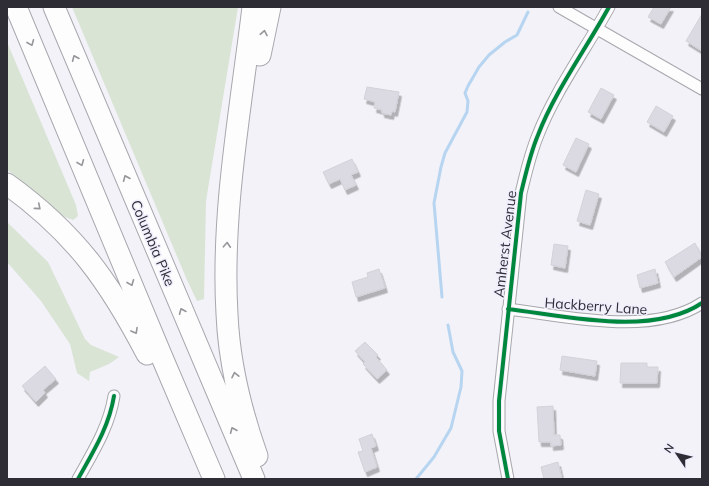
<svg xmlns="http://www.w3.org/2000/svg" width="709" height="486" font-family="Mulish,sans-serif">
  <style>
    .green { fill: #d9e4d5 }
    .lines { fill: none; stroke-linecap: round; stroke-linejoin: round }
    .stream { stroke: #b7d5f0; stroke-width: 3 }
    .building { fill: #dbdae3; stroke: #d2d2d9; filter: url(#shadow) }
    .minor-casing { stroke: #a7a7ad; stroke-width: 13 }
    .motorway-casing { stroke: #a7a7ad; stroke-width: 23 }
    .minor { stroke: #fdfdfe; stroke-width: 11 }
    .motorway { stroke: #fdfdfe; stroke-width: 21 }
    .cycleway-casing { stroke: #f0eefc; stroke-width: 6 }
    .cycleway { stroke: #00873e; stroke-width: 4 }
    .oneway { stroke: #96959a }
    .labels { text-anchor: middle; stroke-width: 3; stroke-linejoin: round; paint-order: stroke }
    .street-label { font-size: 14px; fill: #2e2d36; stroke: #f0eefc }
  </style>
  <defs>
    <filter id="shadow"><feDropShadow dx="2.5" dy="4.5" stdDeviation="0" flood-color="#0004"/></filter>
  </defs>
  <rect width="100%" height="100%" fill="#f2f2f8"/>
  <path class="green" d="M 72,7 L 238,7 L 206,201 L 204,299 L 197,301 L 187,280 Z
    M 7,42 L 76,205 L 78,216 L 73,220 C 47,212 30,184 7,170 Z
    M 7,222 L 48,262 L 85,339 L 91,345 L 119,357 L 109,364 L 90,372 L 89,381 L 77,373 L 70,344 L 41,301 L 7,262 Z"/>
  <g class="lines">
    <path class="stream" d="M 442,297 L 434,203 L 441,167 L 445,153 L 467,112 L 468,101 L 465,93 L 468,86 L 479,67 L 489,55 L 505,42 L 517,35 L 528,12
      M 416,479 L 434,457 L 451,428 L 461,387 L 462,371 L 453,352 L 448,325"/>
  </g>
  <path class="building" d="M 654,7 L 671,7 L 661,24 L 648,17 Z
    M 702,14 L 702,51 L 686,41 Z
    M 367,87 L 399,92 L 395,112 L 392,111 L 391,115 L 382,113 L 382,110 L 374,108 L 375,102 L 364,99 Z
    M 601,88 L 614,95 L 601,119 L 588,112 Z
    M 656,106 L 673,116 L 664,132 L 647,122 Z
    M 576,138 L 589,144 L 576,172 L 563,165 Z
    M 352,159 L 358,172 L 351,175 L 356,185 L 345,190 L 340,179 L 329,184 L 323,172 Z
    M 586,190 L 599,194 L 590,225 L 577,221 Z
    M 695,243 L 702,257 L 674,277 L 665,262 Z
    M 554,244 L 568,246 L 565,268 L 551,265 Z
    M 379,269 L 385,288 L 356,297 L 352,282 L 368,277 L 367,273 Z
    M 655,269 L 658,283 L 640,288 L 637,275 Z
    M 365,342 L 378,355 L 376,357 L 387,370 L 377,379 L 363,364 L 365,362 L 355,351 Z
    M 562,356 L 597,361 L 595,376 L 560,370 Z
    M 621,363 L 647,363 L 647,367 L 658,367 L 657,383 L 620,383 Z
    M 45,366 L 56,379 L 43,390 L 45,393 L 36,402 L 22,386 Z
    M 553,406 L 554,435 L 560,435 L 561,445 L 551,446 L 551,442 L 539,442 L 537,407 Z
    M 372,434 L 376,446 L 371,448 L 377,467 L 365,472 L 358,452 L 363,451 L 359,439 Z
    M 558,462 L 562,479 L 544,479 L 541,467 Z"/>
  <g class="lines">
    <defs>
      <path id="minor" d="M 559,7 L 702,89
        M 508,309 C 566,316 651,337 702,303
        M 78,479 C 93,452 109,427 114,396
        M 508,479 L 499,431 L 499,401 L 521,193 C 526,173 530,154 538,135 C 555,91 586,49 609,7"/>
      <path id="motorway" d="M 16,7 L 161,355 L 214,479
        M 54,7 L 254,479
        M 253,7 C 241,108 221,212 227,314 C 229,362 241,411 257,456
        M 260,55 L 270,7
        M 7,184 C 75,233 109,281 147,354"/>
    </defs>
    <use href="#minor" class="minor-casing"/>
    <use href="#motorway" class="motorway-casing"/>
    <use href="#minor" class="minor"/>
    <use href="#motorway" class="motorway"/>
    <defs>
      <path id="cycleway" d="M 508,309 C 566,316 651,337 702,303
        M 78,479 C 93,452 109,427 114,396
        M 508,479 L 499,431 L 499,401 L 521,193 C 526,173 530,154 538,135 C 555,91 586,49 609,7"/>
    </defs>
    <use href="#cycleway" class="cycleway-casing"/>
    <use href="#cycleway" class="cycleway"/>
  </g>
  <defs><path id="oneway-chevron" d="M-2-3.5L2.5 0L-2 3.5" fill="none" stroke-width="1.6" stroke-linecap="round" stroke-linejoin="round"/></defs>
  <g class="oneway">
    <use href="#oneway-chevron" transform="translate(264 33) rotate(-79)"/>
    <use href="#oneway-chevron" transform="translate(31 43) rotate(68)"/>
    <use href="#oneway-chevron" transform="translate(75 58) rotate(-113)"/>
    <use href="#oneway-chevron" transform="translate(81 163) rotate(68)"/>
    <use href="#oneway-chevron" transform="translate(126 178) rotate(-113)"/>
    <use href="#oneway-chevron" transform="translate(38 207) rotate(40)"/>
    <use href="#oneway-chevron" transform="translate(227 245) rotate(-87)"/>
    <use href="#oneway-chevron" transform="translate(131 283) rotate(68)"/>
    <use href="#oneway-chevron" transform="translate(182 311) rotate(-113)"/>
    <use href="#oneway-chevron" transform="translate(135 331) rotate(61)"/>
    <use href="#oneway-chevron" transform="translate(235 375) rotate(-102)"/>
    <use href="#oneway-chevron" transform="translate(233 430) rotate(-113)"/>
  </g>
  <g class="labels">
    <g class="street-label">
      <text transform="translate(153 243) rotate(67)" y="5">Columbia Pike</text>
      <text transform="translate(505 244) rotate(-83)" y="5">Amherst Avenue</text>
      <text transform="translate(596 306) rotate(4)" y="5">Hackberry Lane</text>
    </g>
  </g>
  <rect width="709" height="486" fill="none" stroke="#2e2d36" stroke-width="16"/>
  <g transform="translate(677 454) rotate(305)" stroke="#f0eefc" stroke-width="3" paint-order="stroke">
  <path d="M0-3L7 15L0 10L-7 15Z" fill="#2e2d36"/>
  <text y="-6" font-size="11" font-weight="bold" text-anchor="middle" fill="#2e2d36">N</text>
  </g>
</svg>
